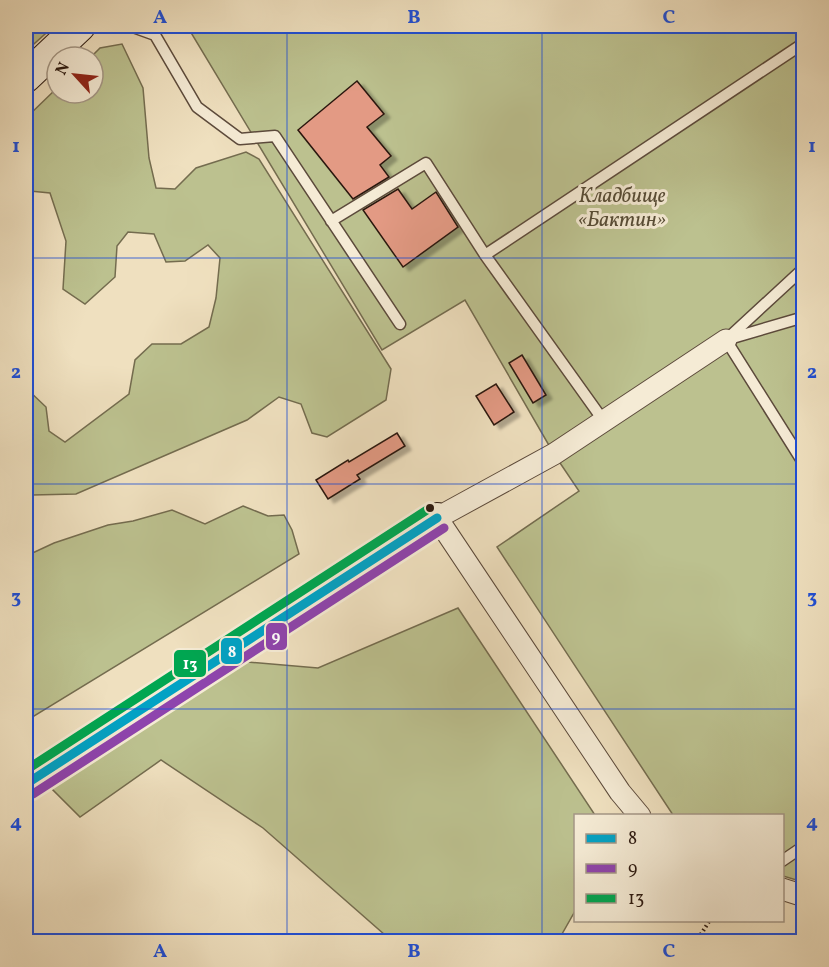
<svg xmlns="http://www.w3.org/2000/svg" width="829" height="967" font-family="Vollkorn,serif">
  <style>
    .green { fill: #bcc18f; stroke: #746c4f; stroke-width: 1.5 }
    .building { fill: #e39a84; stroke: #2b180f; stroke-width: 1.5; filter: url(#shadow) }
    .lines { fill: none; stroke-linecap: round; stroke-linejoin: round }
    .lane-casing { stroke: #5c4a3b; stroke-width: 13 }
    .street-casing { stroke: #5c4a3b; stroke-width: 23 }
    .secondary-casing { stroke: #2b180f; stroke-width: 32 }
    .path { stroke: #2b180f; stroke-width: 4; stroke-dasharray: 1.5 3; stroke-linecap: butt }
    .lane { stroke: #f5ebd5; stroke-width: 10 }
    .street { stroke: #f5ebd5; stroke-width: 21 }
    .secondary { stroke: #f5ebd5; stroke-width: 30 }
    .bus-1-casing { stroke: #f5ebd5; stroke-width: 14 }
    .bus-2-casing { stroke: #f5ebd5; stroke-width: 14 }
    .bus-3-casing { stroke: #f5ebd5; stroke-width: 14 }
    .bus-1 { stroke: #02a2c4; stroke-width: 9 }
    .bus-2 { stroke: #8e44ad; stroke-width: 9 }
    .bus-3 { stroke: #00a651; stroke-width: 9 }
    .grid { fill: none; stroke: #1d4ed8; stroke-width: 1.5; stroke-opacity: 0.55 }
    .bus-dot { fill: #2b180f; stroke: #f5ebd5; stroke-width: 2 }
    .labels { text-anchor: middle; stroke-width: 6; stroke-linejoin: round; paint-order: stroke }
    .park-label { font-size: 21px; font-style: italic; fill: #564b35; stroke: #f5ebd5 }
    .line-badge { stroke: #f5ebd5; stroke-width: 2 }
    .badge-label { font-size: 16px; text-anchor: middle; font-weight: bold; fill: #fff }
    .neatline { fill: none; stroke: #1d4ed8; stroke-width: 2 }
    .grid-label { font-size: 20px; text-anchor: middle; font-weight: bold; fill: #1d4ed8 }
  </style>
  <defs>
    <filter id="shadow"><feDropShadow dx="6" dy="4" stdDeviation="1.5" flood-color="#0004"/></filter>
  </defs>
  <rect width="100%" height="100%" fill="#efe0bf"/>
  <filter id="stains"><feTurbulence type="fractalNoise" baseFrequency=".00333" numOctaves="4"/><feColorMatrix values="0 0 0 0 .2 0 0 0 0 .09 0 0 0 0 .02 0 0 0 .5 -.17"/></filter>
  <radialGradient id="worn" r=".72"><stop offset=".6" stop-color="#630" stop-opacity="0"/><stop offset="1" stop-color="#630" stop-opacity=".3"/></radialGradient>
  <path class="green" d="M 26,26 L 54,26 L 26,51 Z
    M 187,26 L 803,26 L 803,882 L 783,876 L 782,816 L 673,815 L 497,547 L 579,491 L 554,454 L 465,300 L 382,350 Z
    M 122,44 L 143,88 L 149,158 L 156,188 L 175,189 L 196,168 L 246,152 L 259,159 L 391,369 L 386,400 L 327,437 L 312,433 L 301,404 L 279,397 L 247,420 L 76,494 L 32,495 L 26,499 L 26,388 L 46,407 L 49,431 L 65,442 L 129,394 L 135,360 L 152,344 L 181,344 L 209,327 L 216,298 L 220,258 L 208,245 L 185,261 L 166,262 L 154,234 L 128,232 L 117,246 L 115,277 L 85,304 L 63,289 L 66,241 L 50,193 L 30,191 L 26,200 L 26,118 L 57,88 L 57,93 L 93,93 L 93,57 L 91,57 L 100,48 Z
    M 243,506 L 268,516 L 284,515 L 292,530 L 299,554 L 26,721 L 26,556 L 54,543 L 108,525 L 133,521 L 172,510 L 205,524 Z
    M 458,608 L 595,815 L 576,816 L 575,911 L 558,941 L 393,942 L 263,828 L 161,760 L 80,817 L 51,788 L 126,737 L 247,662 L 318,668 Z"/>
  <path class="building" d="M 357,81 L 384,114 L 367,127 L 391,156 L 380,165 L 389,177 L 353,199 L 298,130 Z
    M 398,189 L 412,209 L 436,192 L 458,227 L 403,267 L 363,210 Z
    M 522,355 L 546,395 L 533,403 L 509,363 Z
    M 496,384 L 514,412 L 494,425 L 476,396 Z
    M 397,433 L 405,446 L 357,475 L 360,479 L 328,499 L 316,480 L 348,460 L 349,462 Z"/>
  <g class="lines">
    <defs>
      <path id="lane" d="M 130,26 L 155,35 L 197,107 L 240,139 L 275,136 L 400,324
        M 331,221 L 426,163 L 485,255 L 603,420
        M 485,255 L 804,43
        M 729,339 L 804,317
        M 726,340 L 804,464
        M 726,340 L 804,268
        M 782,861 L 804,846"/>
      <path id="street" d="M 640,816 L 620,792 L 437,518 L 554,454 L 726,340
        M 782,889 L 804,896"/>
      <path id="secondary" d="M 26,77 L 80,26
        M 26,784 L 437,518"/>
    </defs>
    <use href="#lane" class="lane-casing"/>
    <use href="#street" class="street-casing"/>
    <use href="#secondary" class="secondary-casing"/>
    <path class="path" d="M 696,942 L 710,920"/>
    <use href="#lane" class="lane"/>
    <use href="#street" class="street"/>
    <use href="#secondary" class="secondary"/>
    <defs>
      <path id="bus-1" d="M 26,784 L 437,518"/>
      <path id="bus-2" d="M 33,794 L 444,528"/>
      <path id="bus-3" d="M 26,770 L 430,508"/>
    </defs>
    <use href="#bus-1" class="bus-1-casing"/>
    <use href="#bus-2" class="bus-2-casing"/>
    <use href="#bus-3" class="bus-3-casing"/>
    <use href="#bus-1" class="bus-1"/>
    <use href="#bus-2" class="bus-2"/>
    <use href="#bus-3" class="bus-3"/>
  </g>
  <path class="grid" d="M 287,26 L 287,942M 542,26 L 542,942M 26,258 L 804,258M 26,484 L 804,484M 26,709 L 804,709"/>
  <circle class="bus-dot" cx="430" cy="508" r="5"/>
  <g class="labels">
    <g class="park-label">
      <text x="622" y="202">Кладбище<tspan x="622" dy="24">«Бактин»</tspan></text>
    </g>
  </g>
  <g class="line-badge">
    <rect x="265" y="622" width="23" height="29" rx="6" fill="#8e44ad"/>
    <rect x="220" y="637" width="23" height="28" rx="6" fill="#02a2c4"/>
    <rect x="173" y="649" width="34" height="29" rx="6" fill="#00a651"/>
  </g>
  <g class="badge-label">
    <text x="276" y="642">9</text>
    <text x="232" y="657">8</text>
    <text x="190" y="669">13</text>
  </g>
  <rect width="829" height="967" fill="none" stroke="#efe0bf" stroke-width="66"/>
  <rect x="574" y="814" width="210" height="108" fill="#f5ebd5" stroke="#a49786" stroke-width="1.5"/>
  <rect x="586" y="834" width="30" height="9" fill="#02a2c4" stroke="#a49786" stroke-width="1.5"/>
  <text x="628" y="844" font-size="18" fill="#2b180f">8</text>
  <rect x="586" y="864" width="30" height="9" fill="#8e44ad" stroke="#a49786" stroke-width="1.5"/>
  <text x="628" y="874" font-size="18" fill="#2b180f">9</text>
  <rect x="586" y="894" width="30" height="9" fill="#00a651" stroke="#a49786" stroke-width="1.5"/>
  <text x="628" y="904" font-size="18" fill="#2b180f">13</text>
  <g transform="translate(75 75) rotate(297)"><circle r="28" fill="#f5ebd5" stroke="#a49786" stroke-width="1.5"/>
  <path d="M0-4.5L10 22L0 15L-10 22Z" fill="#8f2418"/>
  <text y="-9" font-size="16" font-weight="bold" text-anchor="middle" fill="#2b180f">N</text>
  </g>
  <rect x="33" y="33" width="763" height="901" class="neatline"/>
  <g class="grid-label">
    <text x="160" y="23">A</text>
    <text x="414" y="23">B</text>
    <text x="669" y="23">C</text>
    <text x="16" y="152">1</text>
    <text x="812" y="152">1</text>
    <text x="16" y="378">2</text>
    <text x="812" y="378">2</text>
    <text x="16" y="603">3</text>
    <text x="812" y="603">3</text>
    <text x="16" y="828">4</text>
    <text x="812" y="828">4</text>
    <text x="160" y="957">A</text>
    <text x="414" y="957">B</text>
    <text x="669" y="957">C</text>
  </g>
  <rect width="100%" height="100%" filter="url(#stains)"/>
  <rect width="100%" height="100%" fill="url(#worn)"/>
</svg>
